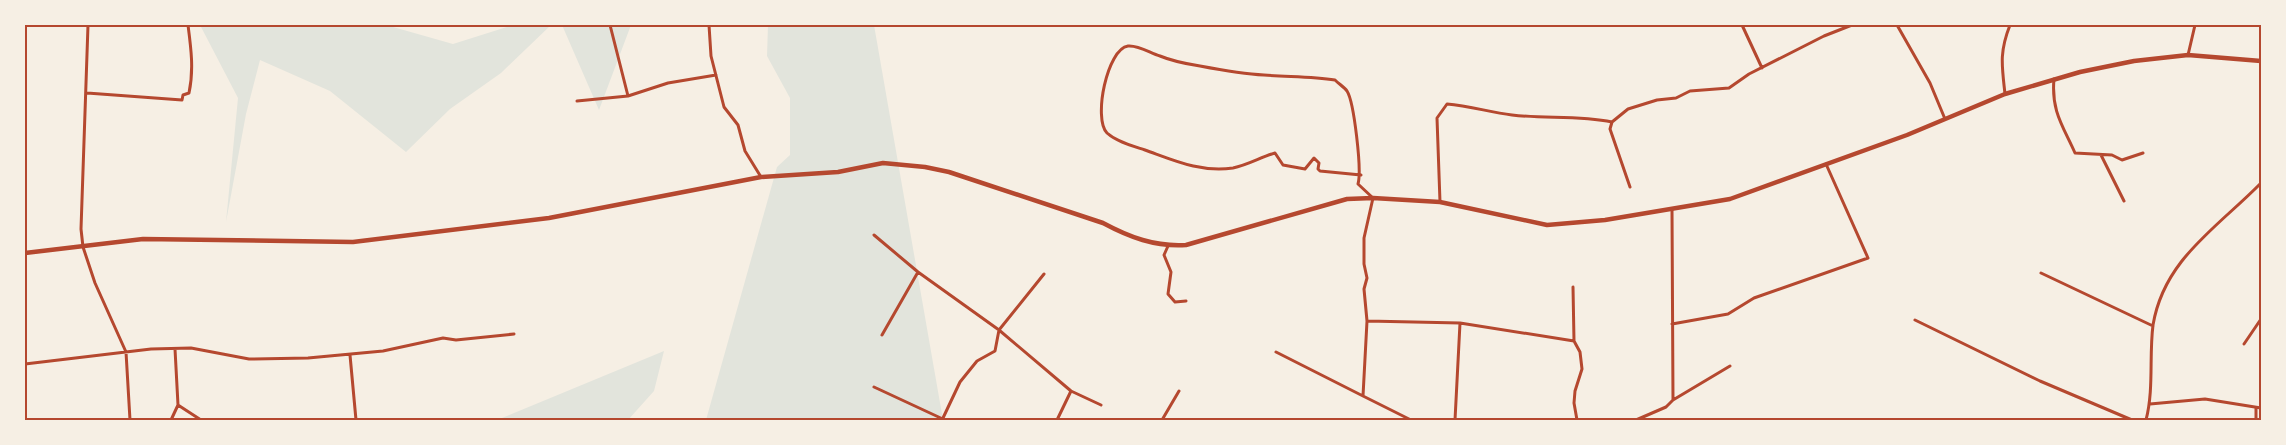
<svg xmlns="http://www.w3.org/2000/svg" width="2286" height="445" font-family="'PT Serif',serif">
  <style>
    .green { fill: #e2e4dc }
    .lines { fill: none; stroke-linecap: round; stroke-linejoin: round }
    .minor { stroke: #b5482f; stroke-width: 3 }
    .secondary { stroke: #b5482f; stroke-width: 4.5 }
    .neatline { fill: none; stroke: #b5482f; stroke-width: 2 }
  </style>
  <rect width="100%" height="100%" fill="#f6efe4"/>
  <path class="green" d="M 200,25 L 386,25 L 453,44 L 513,25 L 551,25 L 501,73 L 450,109 L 406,152 L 330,91 L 260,60 L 246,114 L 226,222 L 238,98 Z
    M 562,25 L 631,25 L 599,110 Z
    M 768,25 L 874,25 L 943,420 L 706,420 L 777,167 L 790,155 L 790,98 L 767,56 Z
    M 664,351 L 654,391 L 628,420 L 497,420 Z"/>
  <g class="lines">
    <path class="minor" d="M 88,25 L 81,229 L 83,247 L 95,283 L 126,352 L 130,420
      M 610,25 L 628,96
      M 709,25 L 711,56 L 724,107 L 738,125 L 745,151 L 761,177
      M 1742,25 L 1762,68
      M 1897,25 L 1930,83 L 1945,119
      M 2188,55 L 2195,25
      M 2054,79 C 2051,111 2063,126 2075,153 L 2112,155 L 2122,160 L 2143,153
      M 87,93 L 182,100 L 183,95 L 189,93 C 194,70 191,48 188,25
      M 2005,94 C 2002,66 1999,53 2010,25
      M 577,101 L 628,96 L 668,83 L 716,75
      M 2101,155 L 2124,201
      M 1361,175 L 1320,171 L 1318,169 L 1319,163 L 1314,158 L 1305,169 L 1283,165 L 1275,153 C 1261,157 1248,165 1233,168 C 1201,173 1173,160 1145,150 C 1133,146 1117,142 1107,133 C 1093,119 1107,49 1128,46 C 1139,45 1150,53 1160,56 C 1172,61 1187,64 1200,66 C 1221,70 1243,74 1264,75 C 1288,77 1312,76 1335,80 C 1339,84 1344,87 1347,91 C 1354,102 1362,170 1358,184 L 1373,198 L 1364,238 L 1364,264 L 1367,278 L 1364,289 L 1367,321 L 1363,396 L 1411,420
      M 1630,187 L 1610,129 L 1612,122 L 1628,109 L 1657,100 L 1676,98 L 1690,91 L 1729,88 L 1749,74 L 1824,36 L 1852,25
      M 1440,202 L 1437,118 L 1447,104 C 1470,106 1489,112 1512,115 C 1545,119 1579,115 1612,122
      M 1672,210 L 1673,400
      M 874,235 L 918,272 L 999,330 L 1071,391 L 1101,405
      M 1168,246 L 1164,255 L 1171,272 L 1168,294 L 1175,302 L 1186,301
      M 2041,273 L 2153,326
      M 1573,287 L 1574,341 L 1580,352 L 1582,369 L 1575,391 L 1574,403 L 1577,420
      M 1915,320 L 2040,381 L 2132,420
      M 1367,321 L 1460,323 L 1574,341
      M 1672,324 L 1728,314 L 1754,298 L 1868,258 L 1826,164
      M 882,335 L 918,272
      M 2244,344 L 2261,319
      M 1276,352 L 1363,396
      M 350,355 L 356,420
      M 25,364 L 151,349 L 191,348 L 249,359 L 308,358 L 383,351 L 443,338 L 456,340 L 514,334
      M 874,387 L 945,420
      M 2150,404 L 2205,399 L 2261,408
      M 178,405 L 201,420
      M 943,418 L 960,382 L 977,361 L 995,351 L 999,330 L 1044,274
      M 171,420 L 178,405 L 175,349
      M 1057,420 L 1071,391
      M 1162,420 L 1179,391
      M 1455,420 L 1460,323
      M 1636,420 L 1666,407 L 1673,400 L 1730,366
      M 2146,420 C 2154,389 2149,357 2153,325 C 2164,259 2217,228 2261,183
      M 2256,420 L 2256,408"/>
    <path class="secondary" d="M 25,253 L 143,239 L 353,242 L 549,218 L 761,177 L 838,172 L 883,163 L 925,167 L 949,172 L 1103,223 C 1129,237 1155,247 1186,245 L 1347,199 L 1373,198 L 1440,202 L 1547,225 L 1605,220 L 1730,199 L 1907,135 L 2005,94 L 2080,72 L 2134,61 L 2188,55 L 2261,61"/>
  </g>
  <rect width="2286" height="445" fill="none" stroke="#f6efe4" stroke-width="52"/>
  <rect x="26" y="26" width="2234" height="393" class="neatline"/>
</svg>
